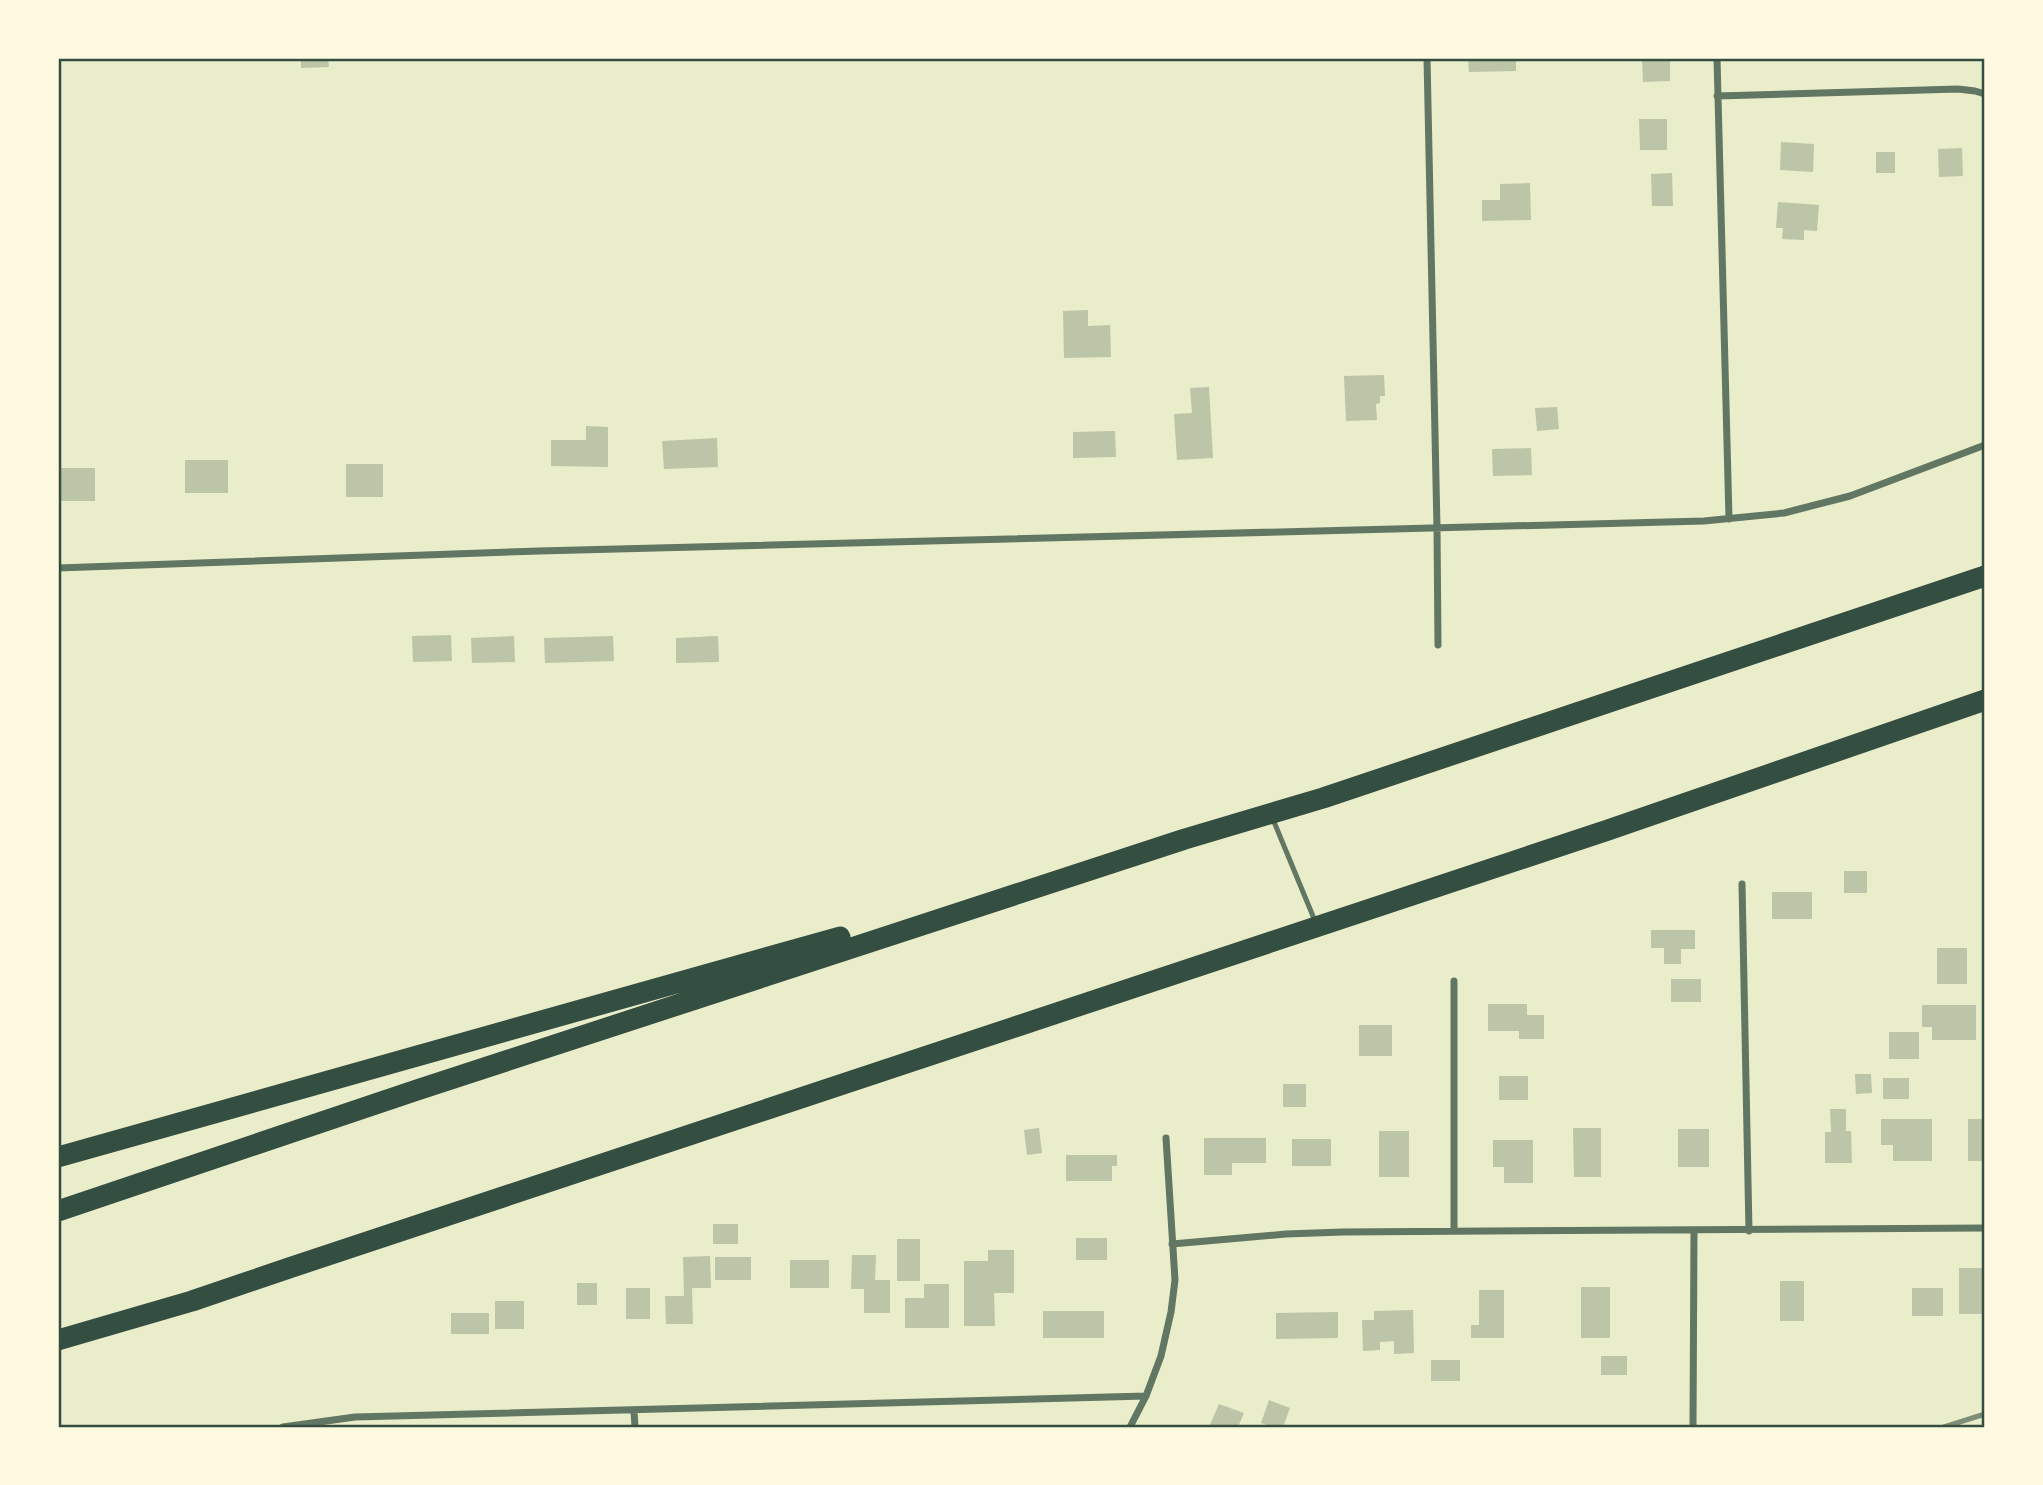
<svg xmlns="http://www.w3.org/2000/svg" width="2043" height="1485" font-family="Arial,sans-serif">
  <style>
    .building { fill: #bcc5a7 }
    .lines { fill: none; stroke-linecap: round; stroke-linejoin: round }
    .service { stroke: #617663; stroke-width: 5 }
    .minor { stroke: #617663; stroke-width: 7 }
    .motorway { stroke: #344e41; stroke-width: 21 }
    .rail { stroke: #7c8e77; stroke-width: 5 }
    .neatline { fill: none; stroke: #344e41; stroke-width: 2.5 }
  </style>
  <rect width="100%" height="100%" fill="#e9edc9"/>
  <path class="building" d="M 301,58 L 328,58 L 329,67 L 301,68 Z
    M 1468,58 L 1516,58 L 1516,71 L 1469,72 Z
    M 1642,58 L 1670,58 L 1670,81 L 1643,82 Z
    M 1639,119 L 1667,119 L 1667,150 L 1640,150 Z
    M 1781,142 L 1814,144 L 1813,172 L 1780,170 Z
    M 1962,148 L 1963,176 L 1939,177 L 1938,149 Z
    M 1876,152 L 1895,152 L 1895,173 L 1876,173 Z
    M 1672,173 L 1673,206 L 1652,206 L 1651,174 Z
    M 1530,183 L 1531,220 L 1482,221 L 1482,200 L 1500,200 L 1500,184 Z
    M 1778,202 L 1819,205 L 1817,231 L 1804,230 L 1804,240 L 1782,239 L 1783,228 L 1776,228 Z
    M 1088,310 L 1088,326 L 1110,325 L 1111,357 L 1064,358 L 1063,311 Z
    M 1384,375 L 1385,396 L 1380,396 L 1380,403 L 1376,404 L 1377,420 L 1346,421 L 1344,376 Z
    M 1209,387 L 1213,458 L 1177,460 L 1174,414 L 1192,413 L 1190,388 Z
    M 1557,407 L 1559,429 L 1537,431 L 1535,408 Z
    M 586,426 L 608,427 L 608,467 L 551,466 L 551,440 L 586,440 Z
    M 1115,431 L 1116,457 L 1073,458 L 1073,432 Z
    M 717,438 L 718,467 L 664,469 L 662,441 Z
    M 1531,448 L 1532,475 L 1493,476 L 1492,449 Z
    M 185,460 L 228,460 L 228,493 L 185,493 Z
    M 346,464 L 383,464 L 383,497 L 346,497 Z
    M 59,468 L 95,468 L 95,501 L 59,501 Z
    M 451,635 L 452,661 L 413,662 L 412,636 Z
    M 514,636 L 515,662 L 472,663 L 471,638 Z
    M 613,636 L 614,661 L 545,663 L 544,638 Z
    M 718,636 L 719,662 L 676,663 L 676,638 Z
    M 1844,871 L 1867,871 L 1867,893 L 1844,893 Z
    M 1772,892 L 1812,892 L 1812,919 L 1772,919 Z
    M 1651,930 L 1695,930 L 1695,949 L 1681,949 L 1681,964 L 1664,964 L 1664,948 L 1651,948 Z
    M 1937,948 L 1967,948 L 1967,984 L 1937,984 Z
    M 1671,979 L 1701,979 L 1701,1002 L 1671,1002 Z
    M 1488,1004 L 1527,1004 L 1527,1015 L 1544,1015 L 1544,1039 L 1519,1039 L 1519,1031 L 1488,1031 Z
    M 1922,1005 L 1976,1005 L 1976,1040 L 1932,1040 L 1932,1027 L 1922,1027 Z
    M 1359,1025 L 1392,1025 L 1392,1056 L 1359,1056 Z
    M 1889,1032 L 1919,1032 L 1919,1059 L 1889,1059 Z
    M 1855,1074 L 1871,1074 L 1872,1093 L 1856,1094 Z
    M 1499,1076 L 1528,1076 L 1528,1100 L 1499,1100 Z
    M 1883,1078 L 1909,1078 L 1909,1099 L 1883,1099 Z
    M 1283,1084 L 1306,1084 L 1306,1107 L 1283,1107 Z
    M 1830,1109 L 1846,1109 L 1846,1131 L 1851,1131 L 1852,1163 L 1825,1163 L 1825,1132 L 1831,1132 Z
    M 1881,1119 L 1932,1119 L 1932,1161 L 1893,1161 L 1893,1145 L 1881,1145 Z
    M 1968,1119 L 1985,1119 L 1985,1161 L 1968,1161 Z
    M 1039,1128 L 1042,1153 L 1027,1155 L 1024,1130 Z
    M 1573,1128 L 1601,1128 L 1601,1177 L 1574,1177 Z
    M 1678,1129 L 1709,1129 L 1709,1167 L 1678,1167 Z
    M 1379,1131 L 1409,1131 L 1409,1177 L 1379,1177 Z
    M 1204,1138 L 1266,1138 L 1266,1163 L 1232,1163 L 1232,1175 L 1204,1175 Z
    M 1292,1139 L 1331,1139 L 1331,1166 L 1292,1166 Z
    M 1493,1140 L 1533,1140 L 1533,1183 L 1504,1183 L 1504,1167 L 1493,1167 Z
    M 1066,1155 L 1117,1155 L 1117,1166 L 1112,1166 L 1112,1181 L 1066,1181 Z
    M 713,1224 L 738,1224 L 738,1244 L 713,1244 Z
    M 1076,1238 L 1107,1238 L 1107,1260 L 1076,1260 Z
    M 897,1239 L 920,1239 L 920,1281 L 897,1281 Z
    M 988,1250 L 1014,1250 L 1014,1293 L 994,1293 L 995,1326 L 964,1326 L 964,1261 L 988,1261 Z
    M 852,1255 L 876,1255 L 875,1280 L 890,1280 L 890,1313 L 864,1313 L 864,1289 L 851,1289 Z
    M 710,1256 L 711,1288 L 692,1288 L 693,1324 L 666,1324 L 665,1296 L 684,1296 L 683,1257 Z
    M 715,1257 L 751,1257 L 751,1280 L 715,1280 Z
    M 790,1260 L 829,1260 L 829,1288 L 790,1288 Z
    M 1959,1268 L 1985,1268 L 1985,1314 L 1959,1314 Z
    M 1780,1281 L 1804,1281 L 1804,1321 L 1780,1321 Z
    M 577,1283 L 597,1283 L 597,1305 L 577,1305 Z
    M 924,1284 L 949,1284 L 949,1328 L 905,1328 L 905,1298 L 924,1298 Z
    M 1581,1287 L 1610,1287 L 1610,1338 L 1581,1338 Z
    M 626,1288 L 650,1288 L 650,1319 L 626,1319 Z
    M 1912,1288 L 1943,1288 L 1943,1316 L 1912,1316 Z
    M 1479,1290 L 1504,1290 L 1504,1338 L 1471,1338 L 1471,1325 L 1479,1325 Z
    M 495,1301 L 524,1301 L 524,1329 L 495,1329 Z
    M 1413,1310 L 1414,1353 L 1394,1354 L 1394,1341 L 1380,1342 L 1380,1350 L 1363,1351 L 1362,1320 L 1374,1320 L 1374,1311 Z
    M 1043,1311 L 1104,1311 L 1104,1338 L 1043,1338 Z
    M 1338,1312 L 1338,1338 L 1276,1339 L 1276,1313 Z
    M 451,1313 L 489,1313 L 489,1334 L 451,1334 Z
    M 1601,1356 L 1627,1356 L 1627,1375 L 1601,1375 Z
    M 1431,1360 L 1460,1360 L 1460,1381 L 1431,1381 Z
    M 1269,1400 L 1290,1408 L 1283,1427 L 1273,1427 L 1261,1423 Z
    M 1219,1404 L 1244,1413 L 1238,1427 L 1209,1427 Z"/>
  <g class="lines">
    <path class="service" d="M 1272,817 L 1315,921"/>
    <path class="minor" d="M 1427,58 L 1437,528 L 1438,645
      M 1717,58 L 1729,519
      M 1717,96 L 1958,89 L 1975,91 L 1985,94
      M 58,568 L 539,551 L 1704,521 L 1784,513 L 1850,496 L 1985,445
      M 1742,884 L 1749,1231
      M 1454,1231 L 1454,981
      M 1172,1244 L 1286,1234 L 1343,1232 L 1985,1228
      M 634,1411 L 635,1427
      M 283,1427 L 355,1417 L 1146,1396
      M 1130,1427 L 1146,1396 L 1161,1356 L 1171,1312 L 1175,1280 L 1166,1138
      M 1693,1427 L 1694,1231"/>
    <path class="motorway" d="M 58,1157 L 840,937
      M 58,1211 L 417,1090 L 1185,839 L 1323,798 L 1985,576
      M 58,1340 L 192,1301 L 289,1268 L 1608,830 L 1985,700"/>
    <path class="rail" d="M 1944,1427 L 1985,1414"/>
  </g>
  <rect width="2043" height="1485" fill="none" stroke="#fefae0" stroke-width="119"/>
  <rect x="60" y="60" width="1923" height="1366" class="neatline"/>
</svg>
